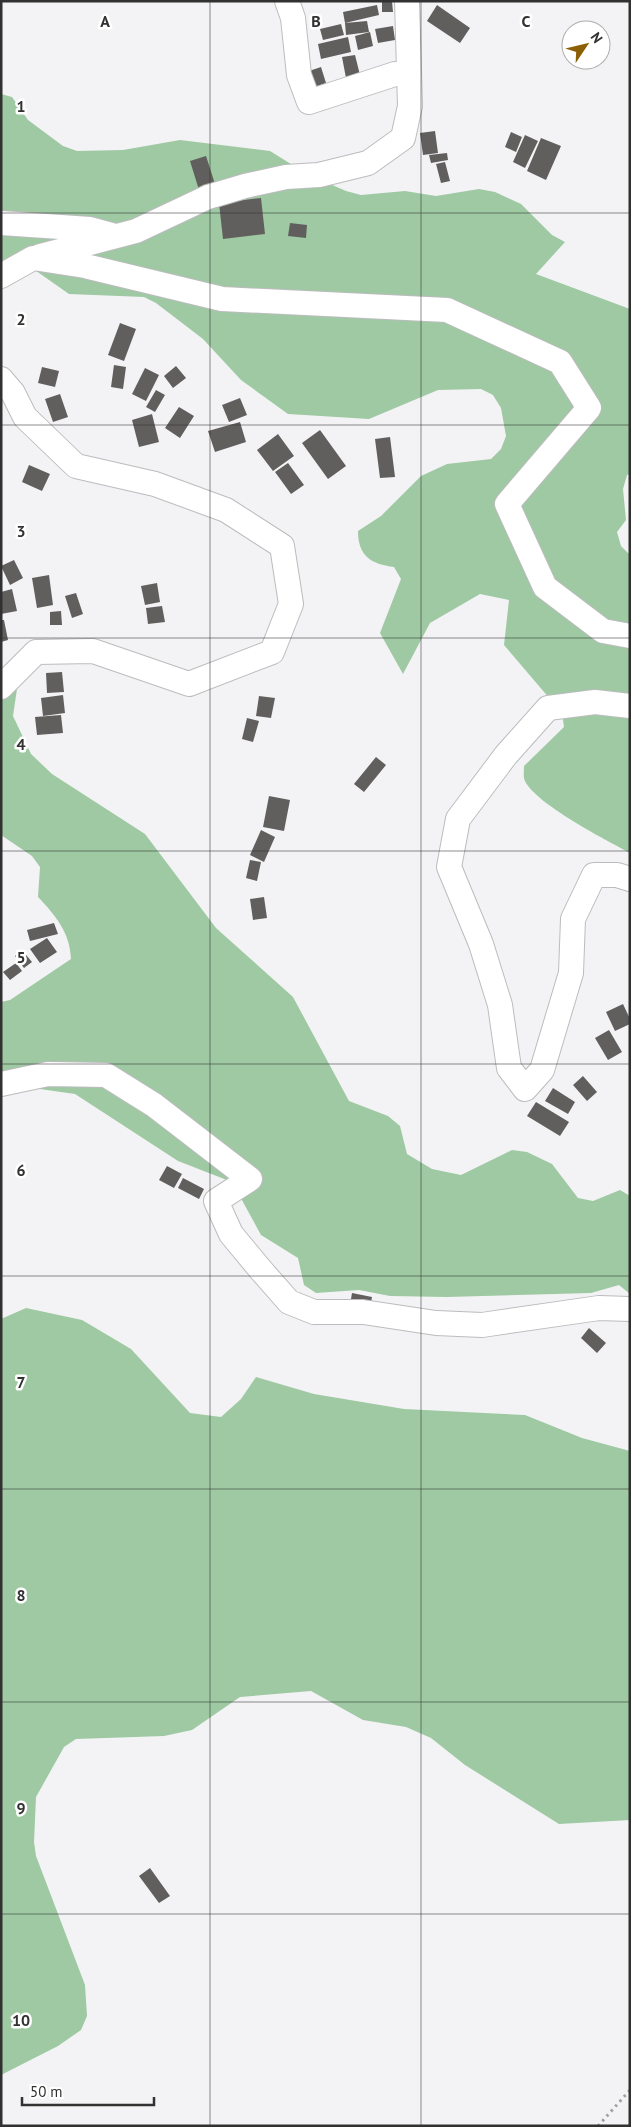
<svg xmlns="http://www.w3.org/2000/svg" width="631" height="2127" font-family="'PT Sans',sans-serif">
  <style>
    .forest { fill: #9ec9a3 }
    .building { fill: #615f5e }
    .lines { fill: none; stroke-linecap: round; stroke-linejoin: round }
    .minor-casing { stroke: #bcbcbe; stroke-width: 26 }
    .path { stroke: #a2a2a4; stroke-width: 3; stroke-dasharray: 2.5 4; stroke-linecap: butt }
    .minor { stroke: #fff; stroke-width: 24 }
    .grid { fill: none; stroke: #313131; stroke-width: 1; stroke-opacity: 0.55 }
    .grid-label { font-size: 16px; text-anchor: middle; font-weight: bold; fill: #313131; stroke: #fff; stroke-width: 5; stroke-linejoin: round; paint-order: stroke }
  </style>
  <rect width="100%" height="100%" fill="#f3f3f5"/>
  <path class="forest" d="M 1,94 L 12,97 L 28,120 L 63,146 L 77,151 L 123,150 L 180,140 L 270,151 L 307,174 L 346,191 L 361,195 L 405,191 L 436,196 L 479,189 L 495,192 L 521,204 L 552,235 L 565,242 L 536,274 L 630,309 L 630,474 L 627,475 L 623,489 L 626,520 L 617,532 L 621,546 L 630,555 L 630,853 C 606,840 536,804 525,781 C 523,777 524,771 524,766 L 564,727 L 562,713 L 504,645 L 509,600 L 480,594 L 430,623 L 403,674 L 380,633 L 401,579 L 394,567 C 371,564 358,556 358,531 L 381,516 L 421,476 L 447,464 L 491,459 L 501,449 L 506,436 L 501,408 L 493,395 L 481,389 L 438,390 L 369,419 L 288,414 L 241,380 L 203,339 L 156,303 L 144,297 L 69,294 L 22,261 L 1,271 Z
    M 1,675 L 17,689 L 13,716 L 31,754 L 52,774 L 145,834 L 216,928 L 293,997 L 349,1101 L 388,1116 L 400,1126 L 407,1154 L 432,1169 L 461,1175 L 512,1150 L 527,1152 L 552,1164 L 578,1198 L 593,1201 L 620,1190 L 630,1196 L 630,1294 L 619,1285 L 591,1293 L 447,1297 L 390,1296 L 359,1290 L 316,1293 L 304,1285 L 298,1258 L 261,1235 L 232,1182 L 178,1161 L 75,1094 L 33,1088 L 10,1070 L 1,1072 L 1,1002 L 10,1000 L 71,959 C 70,932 55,915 38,897 L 40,867 L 32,856 L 1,835 Z
    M 26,1308 L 82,1320 L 131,1349 L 190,1413 L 221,1417 L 241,1399 L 256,1377 L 314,1394 L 404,1409 L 525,1415 L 582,1438 L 630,1451 L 630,1820 L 559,1824 L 465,1765 L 431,1738 L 406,1727 L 363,1720 L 311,1691 L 240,1697 L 192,1730 L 164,1736 L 76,1739 L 64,1747 L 36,1797 L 34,1842 L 36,1856 L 85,1985 L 87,2016 L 81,2030 L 58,2046 L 1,2075 L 1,1319 Z"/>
  <path class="building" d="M 382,1 L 392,1 L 393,12 L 382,12 Z
    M 377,5 L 379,15 L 345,23 L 343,12 Z
    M 437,5 L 470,28 L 460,43 L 427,21 Z
    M 367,21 L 369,32 L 346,35 L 345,23 Z
    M 341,24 L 344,35 L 323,40 L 320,29 Z
    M 393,26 L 395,40 L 378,43 L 375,29 Z
    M 370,32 L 373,46 L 358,50 L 355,36 Z
    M 348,37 L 351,52 L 321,59 L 318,44 Z
    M 355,55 L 360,75 L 346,78 L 342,57 Z
    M 321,67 L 326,83 L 306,90 L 300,74 Z
    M 435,131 L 438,153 L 423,155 L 420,133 Z
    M 511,132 L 522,137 L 516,152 L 505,147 Z
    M 525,135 L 538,141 L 525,168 L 513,162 Z
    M 541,138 L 561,146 L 546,180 L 527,171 Z
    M 447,153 L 448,160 L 431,163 L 429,155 Z
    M 206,156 L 215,184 L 199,190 L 190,161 Z
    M 445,162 L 450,181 L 441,183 L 436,164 Z
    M 261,198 L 265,234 L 223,239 L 219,203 Z
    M 290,223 L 307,225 L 306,238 L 288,236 Z
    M 120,323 L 136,329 L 124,361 L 108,355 Z
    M 114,365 L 126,367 L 123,389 L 111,387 Z
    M 176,366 L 186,378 L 173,388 L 164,376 Z
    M 42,367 L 59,371 L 55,387 L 38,383 Z
    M 145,368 L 159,375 L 146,401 L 132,394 Z
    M 156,390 L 165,395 L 155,412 L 146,407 Z
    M 60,394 L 68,417 L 53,422 L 45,399 Z
    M 240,398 L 247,415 L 229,422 L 222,405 Z
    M 179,407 L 194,416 L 180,438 L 165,428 Z
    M 152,414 L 159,442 L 139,447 L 132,420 Z
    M 240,422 L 246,442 L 215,452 L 208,431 Z
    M 320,430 L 346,466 L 328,479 L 302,443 Z
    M 278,434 L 294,456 L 273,471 L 257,450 Z
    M 390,437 L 395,477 L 380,478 L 375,439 Z
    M 288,463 L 304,485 L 291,494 L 275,472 Z
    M 29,465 L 50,474 L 42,491 L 22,482 Z
    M 14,560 L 23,578 L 10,585 L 1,566 Z
    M 49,575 L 53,605 L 37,608 L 32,578 Z
    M 157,583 L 160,602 L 145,605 L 141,586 Z
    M 12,589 L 17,611 L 1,614 L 1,592 Z
    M 76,593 L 83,614 L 72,618 L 65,596 Z
    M 162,606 L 165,622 L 148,624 L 146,608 Z
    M 61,611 L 62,625 L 50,625 L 50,612 Z
    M 1,620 L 4,620 L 8,640 L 1,642 Z
    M 62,672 L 64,692 L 47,693 L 46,673 Z
    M 63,695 L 65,713 L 43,716 L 41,698 Z
    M 259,696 L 275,698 L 271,718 L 256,716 Z
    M 61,715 L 63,733 L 37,735 L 35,717 Z
    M 247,718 L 259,721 L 253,742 L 242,739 Z
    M 376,757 L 386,765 L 364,792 L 354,784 Z
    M 269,796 L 290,800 L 284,831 L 263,827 Z
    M 261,830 L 275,837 L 264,862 L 250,855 Z
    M 250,860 L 261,862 L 257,881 L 246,878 Z
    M 264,897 L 267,918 L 253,920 L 250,899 Z
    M 54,923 L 58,934 L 30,941 L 27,930 Z
    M 47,938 L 57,952 L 40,963 L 30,949 Z
    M 22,950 L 32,962 L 24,968 L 15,956 Z
    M 16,963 L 22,971 L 10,980 L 3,972 Z
    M 623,1004 L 630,1019 L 630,1024 L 615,1031 L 606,1012 Z
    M 609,1030 L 622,1052 L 608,1060 L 595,1038 Z
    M 583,1076 L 597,1092 L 587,1101 L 573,1085 Z
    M 553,1088 L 575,1102 L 568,1114 L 545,1101 Z
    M 536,1102 L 569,1122 L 560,1136 L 527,1116 Z
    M 167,1166 L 182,1174 L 174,1188 L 159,1180 Z
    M 183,1178 L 204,1189 L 199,1199 L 178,1188 Z
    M 352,1293 L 372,1297 L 370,1308 L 350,1305 Z
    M 589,1328 L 606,1343 L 597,1353 L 581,1338 Z
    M 150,1868 L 170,1896 L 159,1903 L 139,1876 Z"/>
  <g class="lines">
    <defs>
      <path id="minor" d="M 287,1 L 293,18 L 299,75 L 309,102 L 395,74 L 408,73
        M 1,223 L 90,229 L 112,235
        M 40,256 L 136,231 L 208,197 L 245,186 L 286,177 L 319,175 L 368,163 L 403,138 L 410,106 L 407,1
        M 1,276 L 33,258 L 85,266 L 222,299 L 447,310 L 560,362 L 589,408 L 507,504 L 545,587 L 603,631 L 630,636
        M 1,379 L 13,393 L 25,417 L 76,466 L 155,484 L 226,510 L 282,546 L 291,604 L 272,652 L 189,684 L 93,651 L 36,652 L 1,687
        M 630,706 L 595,702 L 548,708 L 506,755 L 458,819 L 449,867 L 481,944 L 500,1005 L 509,1068 L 525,1089 L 542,1070 L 571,973 L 573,919 L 594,875 L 617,875 L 630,879
        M 1,1084 L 48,1074 L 106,1075 L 154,1105 L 250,1179 L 216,1201 L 231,1234 L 260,1269 L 289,1302 L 314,1312 L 363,1312 L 436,1323 L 482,1325 L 599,1308 L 630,1309"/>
    </defs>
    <use href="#minor" class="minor-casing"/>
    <path class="path" d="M 598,2126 L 630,2090"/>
    <use href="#minor" class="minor"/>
  </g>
  <path class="grid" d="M 210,1 L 210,2126M 421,1 L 421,2126M 1,213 L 630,213M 1,425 L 630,425M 1,638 L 630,638M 1,851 L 630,851M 1,1064 L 630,1064M 1,1276 L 630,1276M 1,1489 L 630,1489M 1,1702 L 630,1702M 1,1914 L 630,1914"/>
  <g class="grid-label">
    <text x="105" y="27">A</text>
    <text x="316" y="27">B</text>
    <text x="526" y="27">C</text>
    <text x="21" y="112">1</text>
    <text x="21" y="325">2</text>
    <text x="21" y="537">3</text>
    <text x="21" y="750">4</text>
    <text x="21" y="963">5</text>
    <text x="21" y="1176">6</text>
    <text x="21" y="1388">7</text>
    <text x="21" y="1601">8</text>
    <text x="21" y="1814">9</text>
    <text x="21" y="2026">10</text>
  </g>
  <rect width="631" height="2127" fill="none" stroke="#313131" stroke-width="5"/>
  <g transform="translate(586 45) rotate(55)"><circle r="24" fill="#ffffff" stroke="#adadad"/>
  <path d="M0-4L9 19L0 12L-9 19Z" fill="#8d5f05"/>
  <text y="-8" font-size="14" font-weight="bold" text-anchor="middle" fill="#313131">N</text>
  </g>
  <path d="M22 2097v8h132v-8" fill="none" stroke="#313131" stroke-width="2.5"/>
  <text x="30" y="2097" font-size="15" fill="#313131" stroke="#ffffff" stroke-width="4" paint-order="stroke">50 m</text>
</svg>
